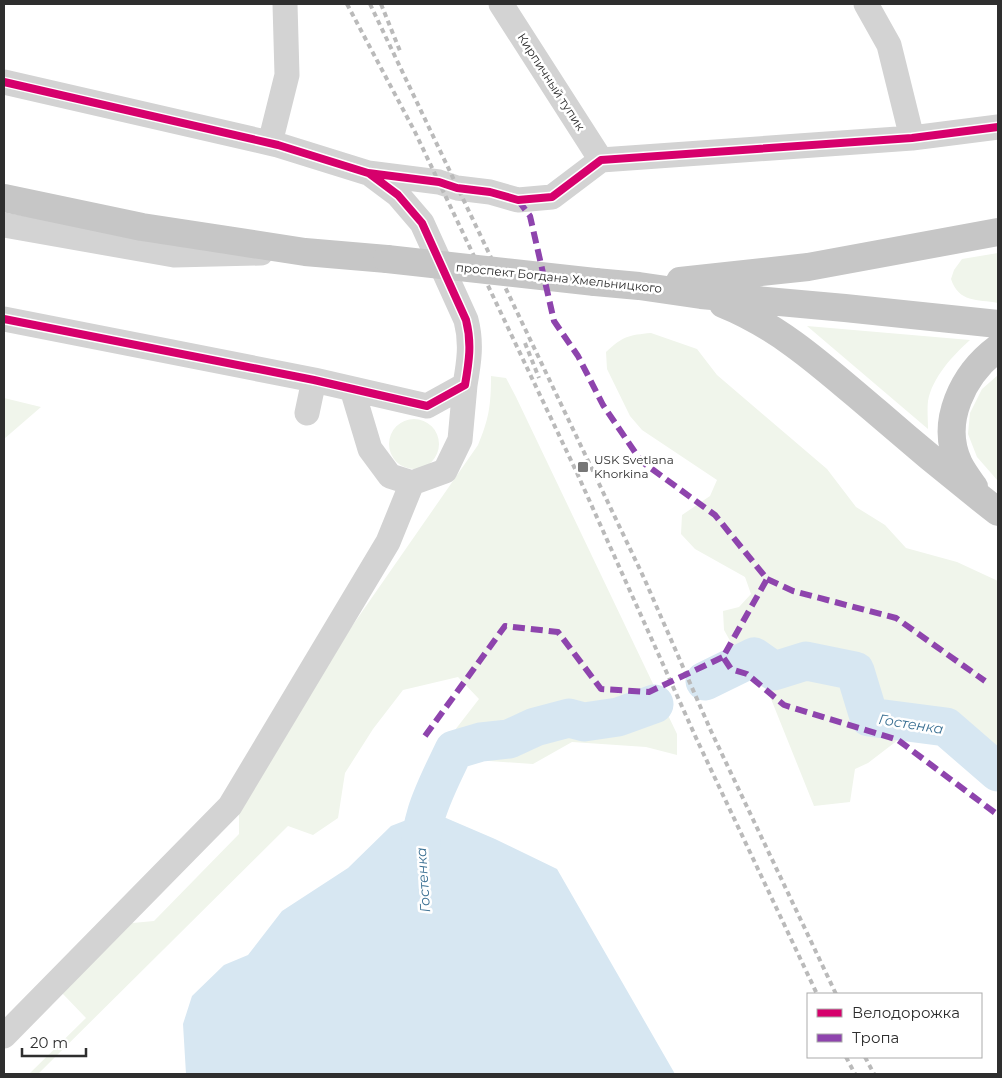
<svg xmlns="http://www.w3.org/2000/svg" width="1002" height="1078" font-family="Montserrat,sans-serif">
  <style>
    .green { fill: #f0f5eb }
    .water { fill: #d7e7f2 }
    .lines { fill: none; stroke-linecap: round; stroke-linejoin: round }
    .river { stroke: #d7e7f2; stroke-width: 39 }
    .minor { stroke: #d3d3d3; stroke-width: 25 }
    .major { stroke: #c6c6c6; stroke-width: 28 }
    .rail { stroke: #bababa; stroke-width: 4; stroke-dasharray: 5 4; stroke-linecap: butt }
    .major-bridge { stroke: #c6c6c6; stroke-width: 28 }
    .quiet { stroke: #8e44ad; stroke-width: 6; stroke-dasharray: 12 6; stroke-linecap: butt }
    .cycleway-casing { stroke: #fff; stroke-width: 11 }
    .cycleway { stroke: #d6006c; stroke-width: 8 }
    .poi-dot { fill: #777; stroke: #fff; stroke-width: 2 }
    .labels { text-anchor: middle; stroke-width: 5; stroke-linejoin: round; paint-order: stroke }
    .street-label { font-size: 12px; fill: #2e2e2e; stroke: #fff }
    .poi-label { font-size: 12px; fill: #2e2e2e; stroke: #fff; text-anchor: start }
    .water-label { font-size: 14px; font-style: italic; fill: #396f92; stroke: #fff }
  </style>
  <rect width="100%" height="100%" fill="#fff"/>
  <path class="green" d="M 998,253 L 998,303 C 977,299 959,303 951,279 L 954,270 L 962,259 Z
    M 807,326 L 970,340 C 953,355 932,378 928,401 C 927,410 928,420 928,429 Z
    M 651,333 L 697,349 L 717,375 L 827,469 L 856,507 L 885,525 L 906,548 L 957,562 L 998,581 L 998,758 L 977,742 L 971,725 L 951,739 L 916,742 L 898,740 L 868,763 L 855,769 L 850,802 L 814,806 L 759,669 L 733,646 L 724,630 L 723,611 L 739,607 L 751,594 L 745,577 L 695,549 L 681,534 L 682,515 L 710,496 L 717,480 L 642,430 L 630,416 L 607,369 L 606,352 C 623,336 629,335 651,333 Z
    M 998,375 L 998,481 L 977,457 L 968,434 L 970,413 L 982,389 Z
    M 491,376 L 506,378 L 516,397 L 677,734 L 677,755 L 646,747 L 572,742 L 533,764 L 475,760 L 448,739 L 479,699 L 458,677 L 403,690 L 373,729 L 345,773 L 338,818 L 313,835 L 288,826 L 38,1074 L 29,1074 L 86,1018 L 62,993 L 122,924 L 154,921 L 239,834 L 239,809 L 316,678 L 478,445 C 489,419 491,405 491,376 Z
    M 4,398 L 41,407 L 4,439 Z
    M389 444a25 25 0 1 1 50 0a25 25 0 1 1-50 0Z"/>
  <path class="water" d="M 422,814 L 446,818 L 495,839 L 557,869 L 675,1074 L 186,1074 L 183,1024 L 192,996 L 224,965 L 248,955 L 282,911 L 348,868 L 391,826 Z"/>
  <g class="lines">
    <path class="river" d="M 705,681 L 754,657 L 774,671 L 806,661 L 855,671 L 869,717 L 946,727 L 998,772
      M 421,867 C 416,823 436,788 454,750 L 481,742 L 509,739 L 535,727 L 569,718 L 584,722 L 618,717 L 654,704"/>
    <path class="minor" d="M 501,4 L 601,160
      M 866,4 L 889,45 L 912,138
      M 4,82 L 278,145 L 368,173 L 439,182 L 457,188 L 490,192 L 518,200 L 552,197 L 601,160 L 912,138 L 998,127
      M 270,143 L 287,75 L 285,4
      M 4,225 L 174,255 L 261,253
      M 4,319 L 314,380 L 427,406 L 465,385 C 469,362 472,343 466,320 L 422,223 L 398,195 L 370,174
      M 352,389 L 370,449 L 390,476 L 412,483 L 445,471 L 460,440 L 465,385
      M 307,413 L 314,380
      M 4,1036 L 230,806 L 388,542 L 412,483"/>
    <path class="major" d="M 4,198 L 142,227 L 305,252 L 387,259
      M 680,281 L 808,267 L 998,232
      M 595,282 L 639,286 L 701,295 L 845,308 L 998,324
      M 723,304 C 783,328 829,372 878,413 C 917,447 957,480 998,512
      M 974,487 C 969,480 963,472 959,464 C 939,422 963,374 998,348"/>
    <path class="rail" d="M 347,4 L 415,132 L 577,473 L 697,740 L 817,994
      M 370,4 L 644,578 L 711,731 L 836,994
      M 381,4 L 400,51
      M 525,343 L 539,378
      M 846,1057 L 855,1074
      M 865,1057 L 874,1074"/>
    <path class="major-bridge" d="M 387,259 L 595,282"/>
    <path class="quiet" d="M 518,200 L 530,216 L 554,321 L 578,356 L 603,405 L 641,461 L 715,515 L 767,579 L 723,657 L 731,669 L 747,674 L 784,705 L 898,740 L 998,815
      M 767,579 L 793,591 L 896,618 L 985,681
      M 425,736 L 505,626 L 558,632 L 601,689 L 649,692 L 723,657"/>
    <defs>
      <path id="cycleway" d="M 4,82 L 278,145 L 368,173 L 439,182 L 457,188 L 490,192 L 518,200 L 552,197 L 601,160 L 912,138 L 998,127
        M 4,319 L 314,380 L 427,406 L 465,385 C 469,362 472,343 466,320 L 422,223 L 398,195 L 370,174"/>
    </defs>
    <use href="#cycleway" class="cycleway-casing"/>
    <use href="#cycleway" class="cycleway"/>
  </g>
  <rect class="poi-dot" x="577" y="461" width="12" height="12" rx="2.5"/>
  <g class="labels">
    <g class="street-label">
      <text transform="translate(551 82) rotate(57)" y="4">Кирпичный тупик</text>
      <text transform="translate(559 278) rotate(6)" y="4">проспект Богдана Хмельницкого</text>
    </g>
    <g class="poi-label">
      <text x="594" y="464">USK Svetlana<tspan x="594" dy="14">Khorkina</tspan></text>
    </g>
    <g class="water-label">
      <text transform="translate(911 724) rotate(9)" y="5">Гостенка</text>
      <text transform="translate(423 880) rotate(-94)" y="5">Гостенка</text>
    </g>
  </g>
  <rect width="1002" height="1078" fill="none" stroke="#2e2e2e" stroke-width="10"/>
  <rect x="807" y="993" width="175" height="65" fill="#ffffff" stroke="#ababab"/>
  <rect x="817" y="1009" width="25" height="8" fill="#d6006c" stroke="#ababab"/>
  <text x="852" y="1018" font-size="15" fill="#2e2e2e">Велодорожка</text>
  <rect x="817" y="1034" width="25" height="8" fill="#8e44ad" stroke="#ababab"/>
  <text x="852" y="1043" font-size="15" fill="#2e2e2e">Тропа</text>
  <path d="M22 1048v8h64v-8" fill="none" stroke="#2e2e2e" stroke-width="2.5"/>
  <text x="30" y="1048" font-size="15" fill="#2e2e2e" stroke="#ffffff" stroke-width="4" paint-order="stroke">20 m</text>
</svg>
